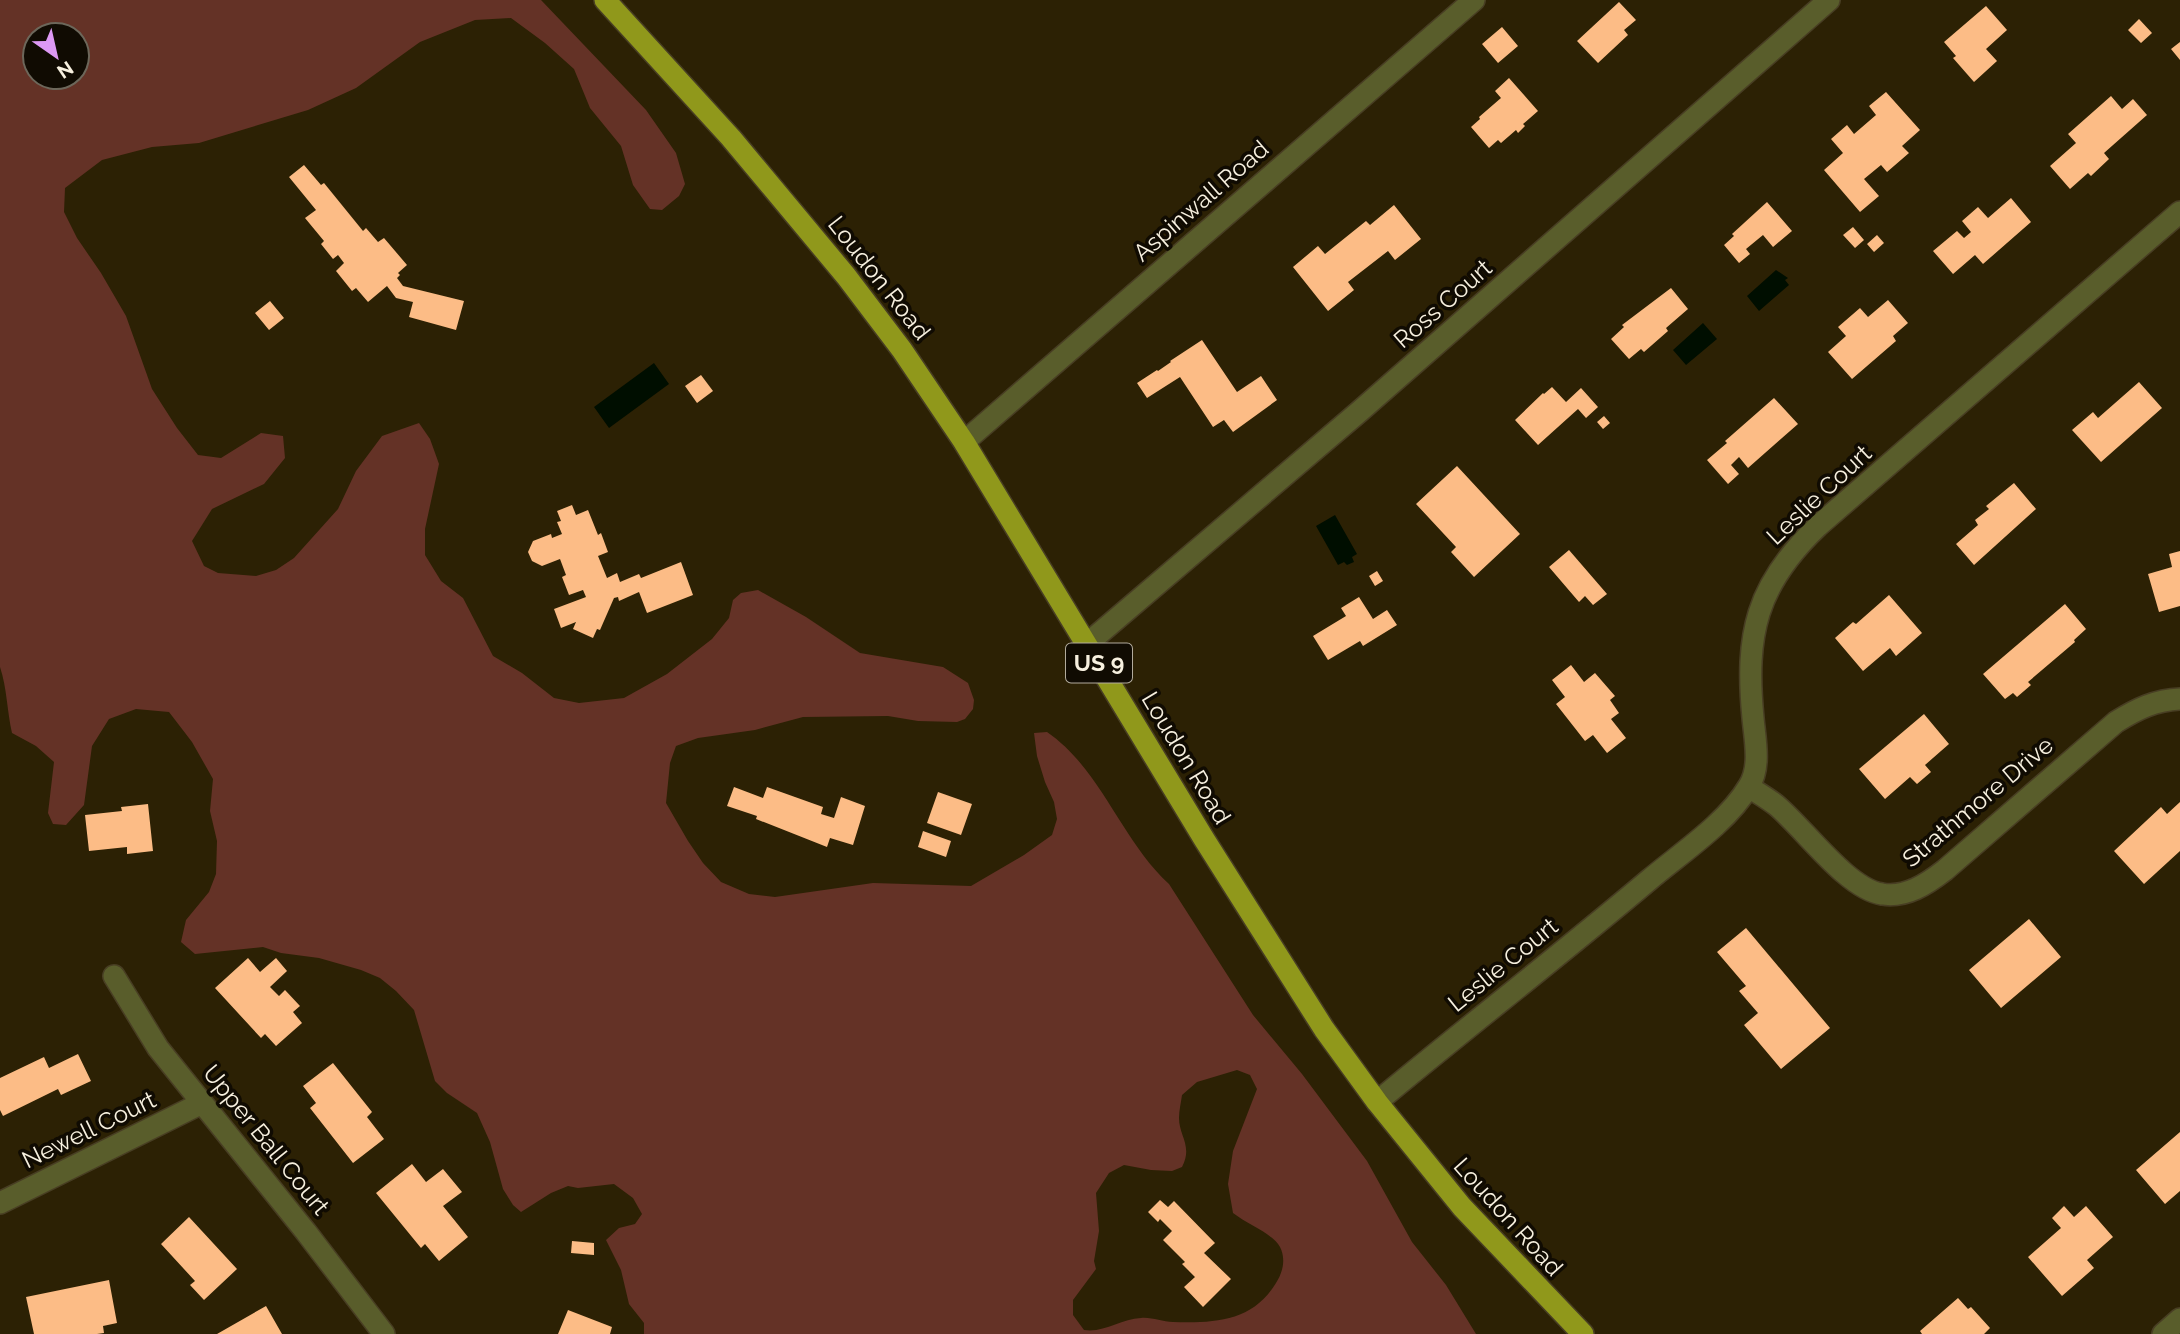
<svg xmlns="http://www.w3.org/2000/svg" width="2180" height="1334" font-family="Raleway,sans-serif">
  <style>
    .green { fill: #643226; fill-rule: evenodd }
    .water { fill: #000e00 }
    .building { fill: #fcbc86 }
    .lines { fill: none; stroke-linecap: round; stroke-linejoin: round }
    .minor-casing { stroke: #483e23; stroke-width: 24 }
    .major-casing { stroke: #483e23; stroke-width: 24 }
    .minor { stroke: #595d2b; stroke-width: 21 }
    .major { stroke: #90981b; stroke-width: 21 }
    .labels { text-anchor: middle; stroke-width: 7; stroke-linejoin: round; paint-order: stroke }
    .shield { fill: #100b02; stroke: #b2ab9d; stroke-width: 2 }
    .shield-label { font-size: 23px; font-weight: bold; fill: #f7f0df }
    .street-label { font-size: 24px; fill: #f7f0df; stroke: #100b02 }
  </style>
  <rect width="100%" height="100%" fill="#2c2104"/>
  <path class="green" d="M 0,0 L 541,0 L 646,110 L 676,153 L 685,184 L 679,196 L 662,210 L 650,209 L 633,185 L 621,146 L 590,108 L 574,69 L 545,43 L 511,18 L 475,20 L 420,42 L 356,88 L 308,110 L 199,143 L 152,147 L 102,160 L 65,188 L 64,212 L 77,238 L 101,273 L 126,316 L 152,389 L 177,428 L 198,455 L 221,458 L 261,433 L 283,436 L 285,458 L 264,484 L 212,509 L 192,541 L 204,566 L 218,573 L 256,576 L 276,570 L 294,558 L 338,509 L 356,471 L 382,436 L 419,423 L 430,439 L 439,464 L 425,529 L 425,555 L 441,581 L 463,598 L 493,656 L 522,673 L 554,698 L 579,703 L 624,698 L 667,674 L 712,639 L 729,618 L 733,600 L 741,593 L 758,590 L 806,617 L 860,653 L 943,667 L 968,683 L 974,700 L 973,709 L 965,719 L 957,722 L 918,721 L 888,716 L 803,717 L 755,730 L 698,738 L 676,746 L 670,763 L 666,803 L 688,841 L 703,863 L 721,882 L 749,894 L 775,897 L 873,883 L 971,886 L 1024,855 L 1052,835 L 1057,819 L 1054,802 L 1045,782 L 1037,756 L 1034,733 L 1047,732 C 1101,769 1121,840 1169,884 L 1253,1015 L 1302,1074 L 1367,1161 L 1412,1242 L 1446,1285 L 1476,1334 L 644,1334 L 644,1323 L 629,1304 L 621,1270 L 606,1240 L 619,1228 L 635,1224 L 642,1214 L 633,1198 L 614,1184 L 578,1188 L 568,1186 L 551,1193 L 521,1212 L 513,1205 L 503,1189 L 490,1142 L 477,1113 L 447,1093 L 435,1081 L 414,1010 L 396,991 L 380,978 L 361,970 L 319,958 L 281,953 L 263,947 L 195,954 L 181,942 L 186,920 L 209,892 L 216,874 L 217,841 L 210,811 L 213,779 L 192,742 L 169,712 L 136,709 L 109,719 L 92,746 L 84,805 L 66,825 L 53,824 L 48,813 L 54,762 L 36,746 L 12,733 C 7,711 7,688 0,667 ZM 35,35 L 77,35 L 77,77 L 35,77 ZM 1237,1070 L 1250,1075 L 1257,1089 L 1233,1151 L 1228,1184 L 1233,1213 C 1247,1224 1272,1233 1280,1247 C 1286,1259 1283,1272 1276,1283 C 1252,1322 1215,1323 1173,1322 C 1162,1322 1152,1317 1141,1318 C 1121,1319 1104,1333 1084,1330 L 1073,1315 L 1073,1300 L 1096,1269 L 1094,1261 L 1099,1231 L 1096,1193 L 1109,1173 L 1124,1165 L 1151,1170 L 1172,1171 L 1182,1167 C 1193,1146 1179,1136 1179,1118 C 1179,1110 1181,1103 1182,1095 L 1197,1082 Z"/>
  <path class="water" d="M 1776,270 L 1788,278 L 1785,280 L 1789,285 L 1759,311 L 1747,296 Z
    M 1703,323 L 1717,339 L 1686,365 L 1673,350 Z
    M 654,363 L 669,384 L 609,428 L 594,407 Z
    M 1335,515 L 1357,554 L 1352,557 L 1354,562 L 1347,565 L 1344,562 L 1338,565 L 1316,526 Z"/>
  <path class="building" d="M 1619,2 L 1636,20 L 1624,30 L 1628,35 L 1598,63 L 1577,41 Z
    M 1986,6 L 2007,30 L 1986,49 L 1997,61 L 1974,82 L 1953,58 L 1956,56 L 1944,42 Z
    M 2139,19 L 2152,33 L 2141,43 L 2128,30 Z
    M 1502,27 L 1518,46 L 1498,63 L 1482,44 Z
    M 2180,42 L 2180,60 L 2171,49 Z
    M 1509,78 L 1538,111 L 1523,124 L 1525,126 L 1518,133 L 1516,130 L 1501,143 L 1498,140 L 1489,148 L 1471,127 L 1480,119 L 1479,117 L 1501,98 L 1495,91 Z
    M 1886,92 L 1920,130 L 1902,146 L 1909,153 L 1887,172 L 1881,165 L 1864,179 L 1879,196 L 1860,212 L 1824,170 L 1843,153 L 1831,139 L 1847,125 L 1854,134 L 1876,115 L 1869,106 Z
    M 2111,96 L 2122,109 L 2133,99 L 2147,115 L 2104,153 L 2109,159 L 2091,176 L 2088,173 L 2070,189 L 2050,166 L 2076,143 L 2068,134 Z
    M 304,165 L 321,185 L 324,183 L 363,231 L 366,228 L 378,242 L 384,238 L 407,265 L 398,273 L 400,275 L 397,278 L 403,286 L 464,301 L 456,330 L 409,317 L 413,302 L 396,298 L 387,286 L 368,302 L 356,288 L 352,291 L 336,271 L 344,263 L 338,255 L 333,259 L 321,244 L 324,241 L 305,218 L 316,210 L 289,177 Z
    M 2011,198 L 2031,222 L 1983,264 L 1975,255 L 1953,274 L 1933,251 L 1957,231 L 1964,238 L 1971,232 L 1962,221 L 1978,207 L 1988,218 Z
    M 1767,202 L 1792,231 L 1773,247 L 1763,235 L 1746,249 L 1750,254 L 1739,263 L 1724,245 L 1734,236 L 1732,234 Z
    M 1394,205 L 1421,239 L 1395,260 L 1388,251 L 1348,282 L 1354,290 L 1328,311 L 1293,267 L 1318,246 L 1325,254 L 1366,221 L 1370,225 Z
    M 1853,227 L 1864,240 L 1855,248 L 1843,235 Z
    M 1877,235 L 1884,243 L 1874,252 L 1867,244 Z
    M 1671,288 L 1688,309 L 1666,328 L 1668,331 L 1644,352 L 1641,349 L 1629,359 L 1611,339 L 1624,327 L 1622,325 Z
    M 1888,300 L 1908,323 L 1893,336 L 1896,341 L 1852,379 L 1828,352 L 1846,336 L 1838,327 L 1860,308 L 1868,317 Z
    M 270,301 L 284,318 L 269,330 L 255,313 Z
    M 1202,340 L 1237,392 L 1261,376 L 1277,400 L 1233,432 L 1224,420 L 1213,427 L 1180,377 L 1147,398 L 1137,383 L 1157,370 L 1158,371 L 1171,362 L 1170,361 Z
    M 701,375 L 713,391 L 697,403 L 685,386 Z
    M 2139,382 L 2162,408 L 2101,462 L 2072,430 L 2093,412 L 2098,418 Z
    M 1552,387 L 1566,402 L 1581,388 L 1598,407 L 1586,418 L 1578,409 L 1538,445 L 1515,420 L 1543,393 L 1544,394 Z
    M 1774,398 L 1798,424 L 1748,468 L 1739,457 L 1731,465 L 1739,474 L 1728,484 L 1707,460 L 1727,443 L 1725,441 Z
    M 1604,416 L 1610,423 L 1603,429 L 1597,422 Z
    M 1457,466 L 1520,534 L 1474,577 L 1451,552 L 1456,547 L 1416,504 Z
    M 2014,483 L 2036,509 L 1974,565 L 1956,544 L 1978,525 L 1975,520 L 1989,509 L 1986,506 Z
    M 572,505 L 576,515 L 588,510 L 598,535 L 601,533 L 608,552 L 598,556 L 607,578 L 617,573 L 620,582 L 639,574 L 641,578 L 681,562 L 693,595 L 647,613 L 639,592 L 619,601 L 618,597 L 614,598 L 600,630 L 597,629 L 593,638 L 573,629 L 576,622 L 561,628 L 554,609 L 586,597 L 583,590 L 569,595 L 562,577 L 566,575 L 560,559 L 542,566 L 532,561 L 528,552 L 533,541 L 551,534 L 552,538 L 562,534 L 557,522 L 561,521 L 557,511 Z
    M 1569,550 L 1607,594 L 1593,605 L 1585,596 L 1579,602 L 1549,567 Z
    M 2180,551 L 2180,606 L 2159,612 L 2148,574 L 2172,567 L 2169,554 Z
    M 1377,571 L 1383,581 L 1375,586 L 1369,576 Z
    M 1889,595 L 1922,633 L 1896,656 L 1890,648 L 1863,671 L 1835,638 L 1853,622 L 1856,624 Z
    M 1359,597 L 1373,619 L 1387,610 L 1397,625 L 1363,646 L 1360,641 L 1328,660 L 1313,636 L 1346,616 L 1341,608 Z
    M 2065,604 L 2086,629 L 2074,640 L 2075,642 L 2028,682 L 2031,685 L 2017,697 L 2013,693 L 2005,699 L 1983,674 Z
    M 1571,665 L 1584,682 L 1595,673 L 1615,696 L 1610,700 L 1619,713 L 1611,719 L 1626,738 L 1607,753 L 1593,735 L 1585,741 L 1556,704 L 1565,697 L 1552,680 Z
    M 1924,714 L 1949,744 L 1925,765 L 1931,772 L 1917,784 L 1910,777 L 1885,799 L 1859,769 Z
    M 734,787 L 763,798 L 767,787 L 823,807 L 821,814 L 834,818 L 841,797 L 865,806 L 853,845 L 830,838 L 827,847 L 756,819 L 757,816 L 727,806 Z
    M 938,792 L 972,804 L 961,835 L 927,823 Z
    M 2180,802 L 2180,851 L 2144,884 L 2114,851 L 2161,807 L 2167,814 Z
    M 148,804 L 153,851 L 127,854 L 127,847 L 89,851 L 85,815 L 122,811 L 121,807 Z
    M 923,831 L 951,841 L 946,857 L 918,847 Z
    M 2029,919 L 2061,957 L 2001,1008 L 1969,970 Z
    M 1746,928 L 1830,1028 L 1781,1069 L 1744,1025 L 1758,1013 L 1739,991 L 1746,986 L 1717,952 Z
    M 248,958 L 260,972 L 276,958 L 287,971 L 270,987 L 279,996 L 285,990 L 300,1006 L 293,1012 L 302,1023 L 276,1046 L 265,1034 L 261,1038 L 215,988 Z
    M 78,1054 L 91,1081 L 61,1095 L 58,1089 L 3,1116 L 0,1110 L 0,1078 L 44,1057 L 49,1068 Z
    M 333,1063 L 372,1112 L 367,1117 L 384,1139 L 353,1163 L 310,1108 L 316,1103 L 303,1086 Z
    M 2180,1132 L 2180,1191 L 2165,1204 L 2136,1170 Z
    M 412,1164 L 426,1182 L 443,1169 L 462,1192 L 443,1206 L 468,1237 L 439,1261 L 425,1244 L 421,1248 L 376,1193 Z
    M 1160,1200 L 1168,1207 L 1174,1201 L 1215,1243 L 1204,1253 L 1231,1279 L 1203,1307 L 1184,1287 L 1195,1277 L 1182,1264 L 1185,1262 L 1163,1240 L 1172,1231 L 1160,1219 L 1158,1222 L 1148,1212 Z
    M 2064,1206 L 2074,1217 L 2086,1206 L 2113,1237 L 2087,1260 L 2094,1268 L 2062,1296 L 2028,1257 L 2061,1228 L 2052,1218 Z
    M 189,1217 L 237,1269 L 204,1300 L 190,1285 L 195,1281 L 161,1244 Z
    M 572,1241 L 594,1243 L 594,1255 L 571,1253 Z
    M 109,1280 L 117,1323 L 103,1326 L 104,1333 L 97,1334 L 34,1334 L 26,1297 Z
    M 1958,1298 L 1968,1309 L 1971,1307 L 1990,1328 L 1984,1334 L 1922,1334 L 1920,1331 Z
    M 266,1306 L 282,1334 L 217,1334 Z
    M 568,1310 L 612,1327 L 610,1334 L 558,1334 Z"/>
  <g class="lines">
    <defs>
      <path id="minor" d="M 964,442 L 1474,0
        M 1087,644 L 1360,411 L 1829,0
        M 1749,787 C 1758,793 1767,798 1776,805 C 1804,828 1847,889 1882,894 C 1906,898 1927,884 1945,870 L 2116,722 C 2137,709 2155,700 2180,699
        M 114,976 L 158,1048 L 306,1232 L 384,1334
        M 1377,1102 C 1467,1027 1559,956 1649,880 C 1681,853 1727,823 1749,786 C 1761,767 1755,740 1753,718 C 1745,634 1756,585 1818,526 L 2180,212
        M 0,1203 L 202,1103
        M 2163,1334 L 2180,1319"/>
      <path id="major" d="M 605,0 L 731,138 L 846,276 L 902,350 L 964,442 L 1204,839 L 1324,1029 L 1377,1102 L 1462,1207 L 1583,1334"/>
    </defs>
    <use href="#minor" class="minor-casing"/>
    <use href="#major" class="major-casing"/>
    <use href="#minor" class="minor"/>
    <use href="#major" class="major"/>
  </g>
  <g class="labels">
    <rect class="shield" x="1066" y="643.5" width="66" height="39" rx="5"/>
    <g class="shield-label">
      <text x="1099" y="671">US 9</text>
    </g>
    <g class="street-label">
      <text transform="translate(1201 201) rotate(-41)" y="8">Aspinwall Road</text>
      <text transform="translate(879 278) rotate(52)" y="8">Loudon Road</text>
      <text transform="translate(1443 304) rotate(-41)" y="8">Ross Court</text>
      <text transform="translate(1819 495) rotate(-43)" y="8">Leslie Court</text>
      <text transform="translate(1186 758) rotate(59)" y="8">Loudon Road</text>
      <text transform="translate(1978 802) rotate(-40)" y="8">Strathmore Drive</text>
      <text transform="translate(1503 965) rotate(-39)" y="8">Leslie Court</text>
      <text transform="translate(89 1130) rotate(-26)" y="8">Newell Court</text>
      <text transform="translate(266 1140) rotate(51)" y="8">Upper Ball Court</text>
      <text transform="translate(1508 1217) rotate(48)" y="8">Loudon Road</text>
    </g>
  </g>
  <g transform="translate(56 56) rotate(146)"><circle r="33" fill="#100b02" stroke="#6c675a" stroke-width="2"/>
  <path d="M0-5L12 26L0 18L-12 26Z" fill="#dd99f4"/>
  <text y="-10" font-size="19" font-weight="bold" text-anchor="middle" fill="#f7f0df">N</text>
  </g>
</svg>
